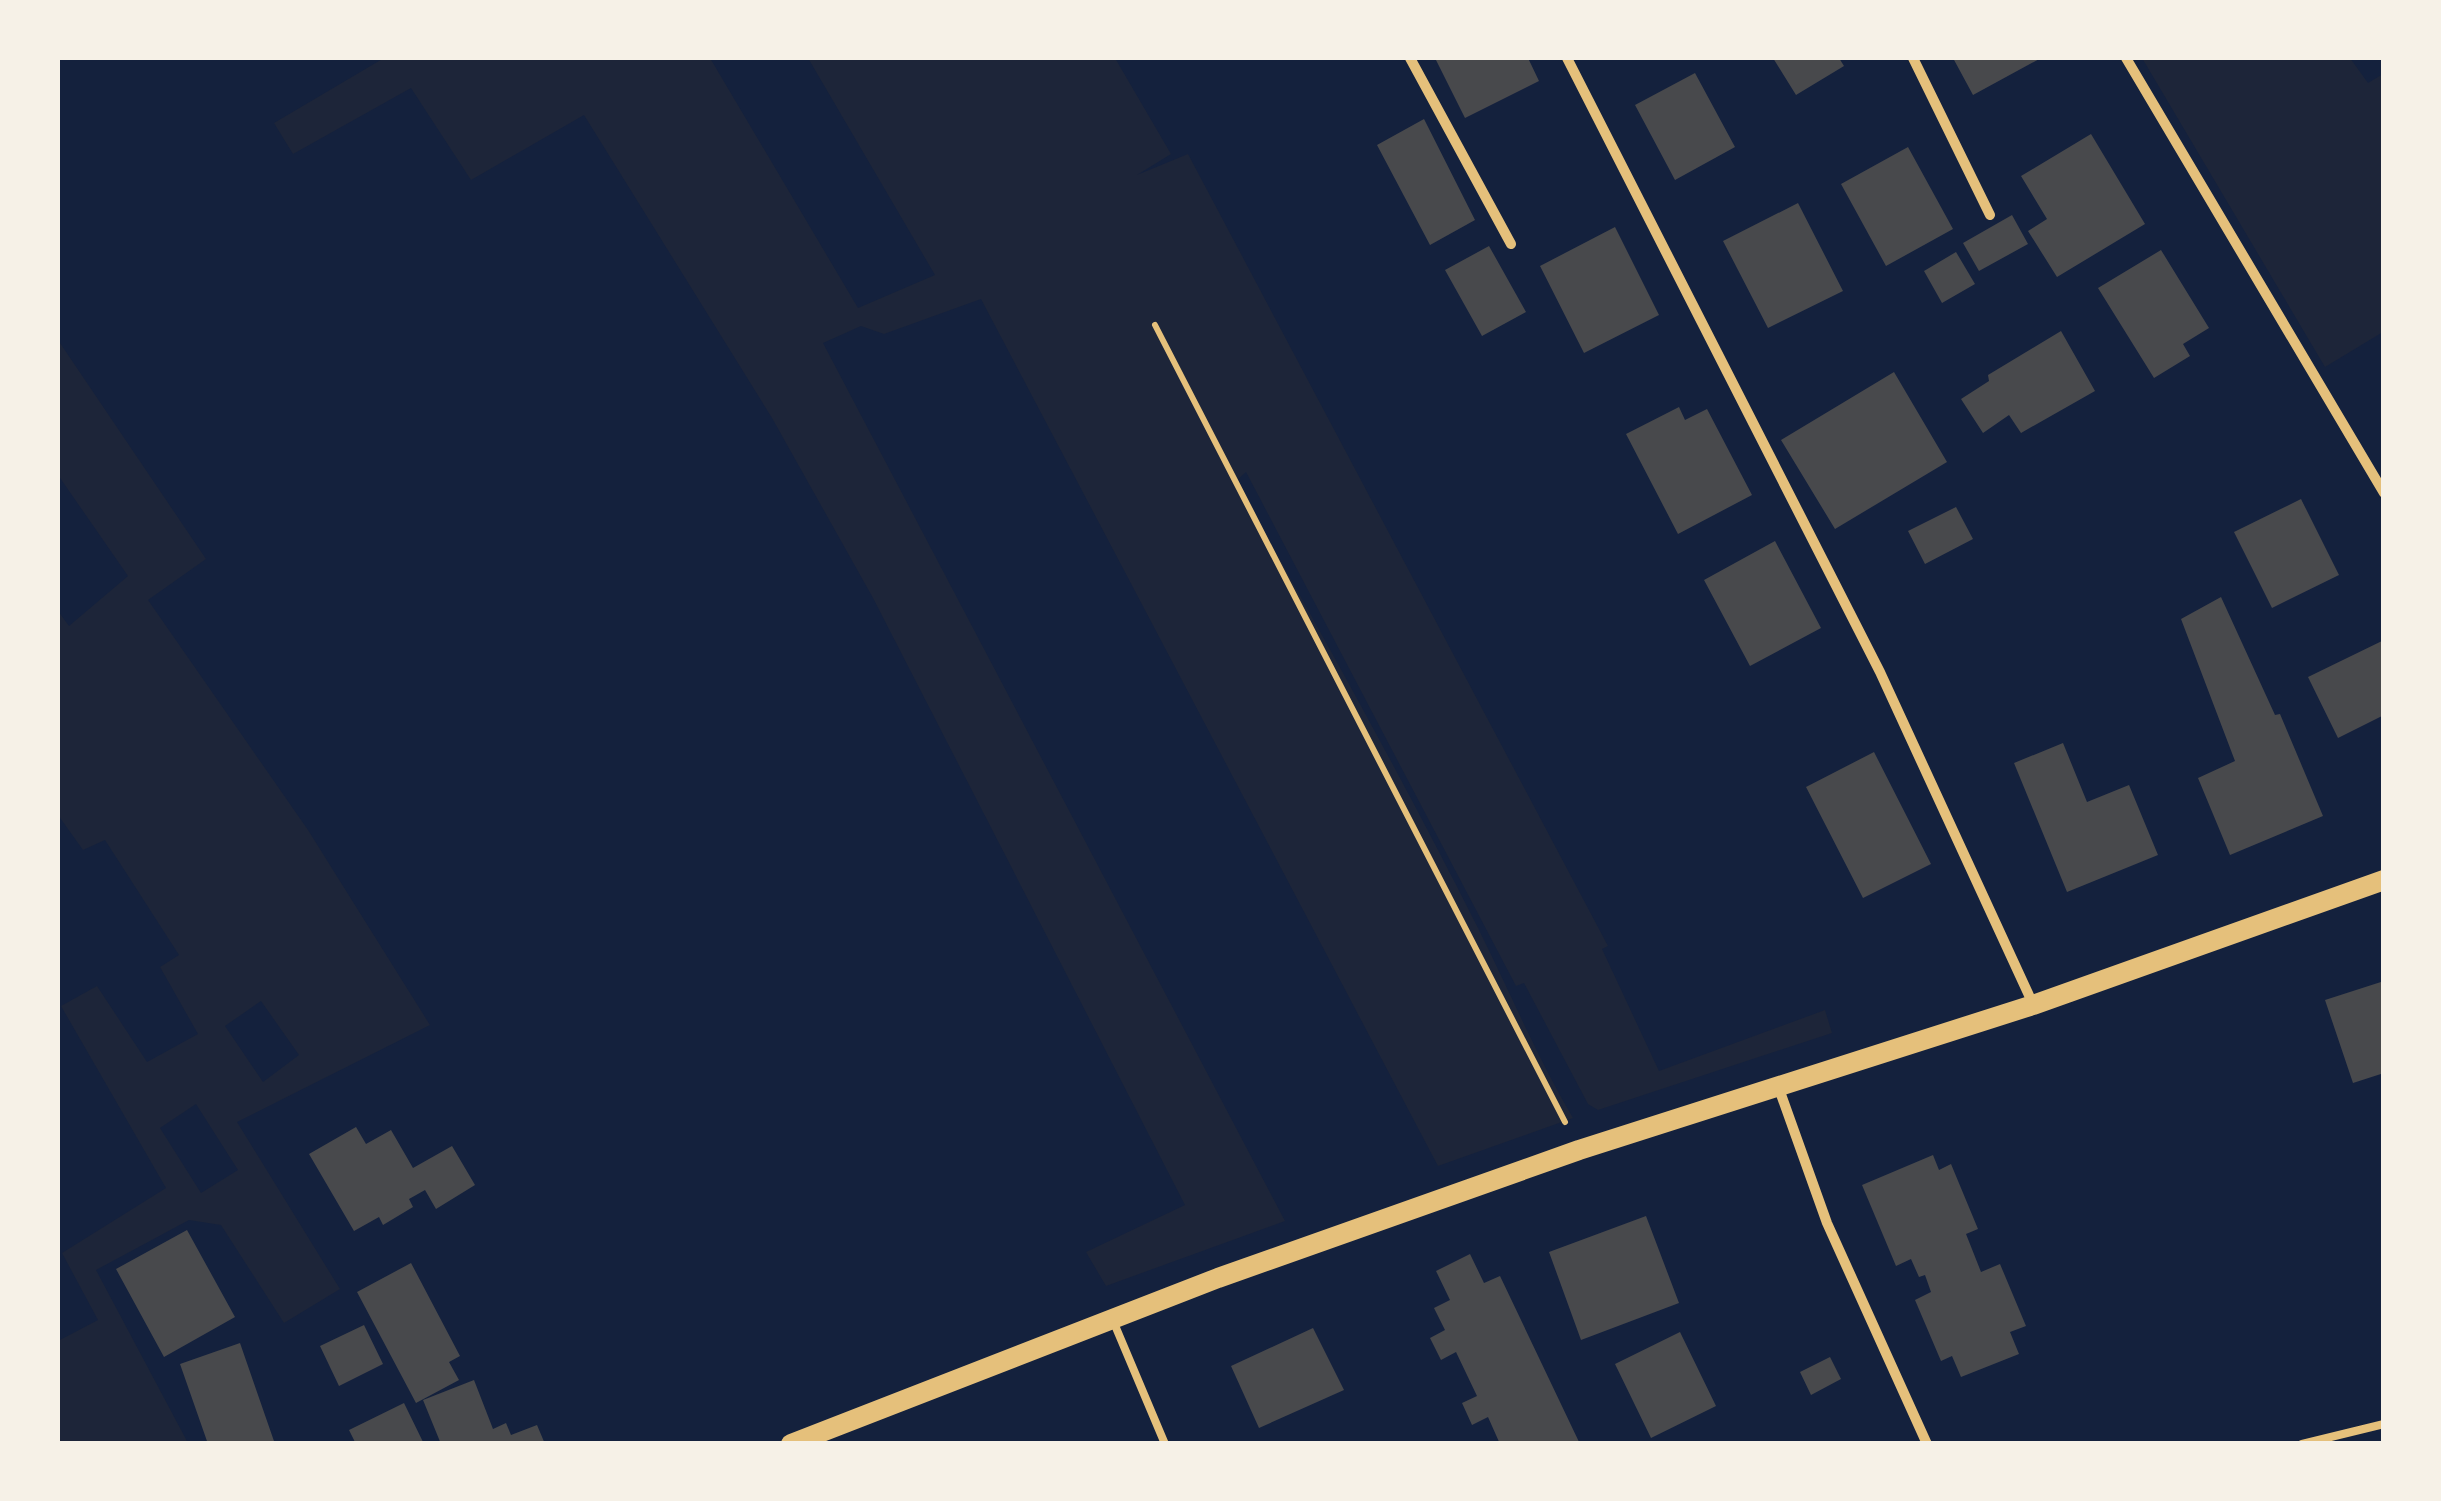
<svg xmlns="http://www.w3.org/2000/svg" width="2441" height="1501" font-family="Karla,sans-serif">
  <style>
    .green { fill: #1d2539; fill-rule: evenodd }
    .building { fill: #48494c }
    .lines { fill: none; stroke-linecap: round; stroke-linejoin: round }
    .path { stroke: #e5c07b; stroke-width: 6 }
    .service { stroke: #e5c07b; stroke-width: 8 }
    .minor { stroke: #e5c07b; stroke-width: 10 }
    .secondary { stroke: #e5c07b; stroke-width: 20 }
  </style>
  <rect width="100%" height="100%" fill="#14213d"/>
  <path class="green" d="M 384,58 L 710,58 L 858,308 L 935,275 L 808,58 L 1115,58 L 1171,154 L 1137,175 L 1188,154 L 1608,946 L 1602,949 L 1659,1071 L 1825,1010 L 1832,1033 L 1598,1110 L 1588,1104 L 1524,983 L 1516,986 L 1246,472 L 1236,481 C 1319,629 1402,777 1478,928 C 1510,992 1537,1057 1573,1118 L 1438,1166 L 981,299 L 884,334 L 861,326 L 823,343 L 1285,1221 L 1106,1286 L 1086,1252 L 1185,1205 L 873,598 L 772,418 L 584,115 L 471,180 L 411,88 L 293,154 L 274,123 Z
    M 2142,58 L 2350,58 L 2368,83 L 2383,74 L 2383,332 L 2325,367 Z
    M 58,340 L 206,559 L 148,600 L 308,830 L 430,1025 L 237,1122 L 340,1289 L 284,1323 L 221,1225 L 189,1220 L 96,1270 L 188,1443 L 58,1443 L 58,1341 L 98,1320 L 62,1253 L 166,1188 L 61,1006 L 97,986 L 147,1062 L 198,1034 L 160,967 L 179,955 L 105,840 L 83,850 L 58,815 L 58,611 L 69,626 L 128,576 L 58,475 ZM 261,1001 L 299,1055 L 263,1082 L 225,1026 ZM 196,1104 L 238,1170 L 201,1193 L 160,1128 Z"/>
  <path class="building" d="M 1435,58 L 1528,58 L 1539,81 L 1465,118 Z
    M 1773,58 L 1839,58 L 1844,66 L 1796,95 Z
    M 1953,58 L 2041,58 L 1973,95 Z
    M 1695,73 L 1735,147 L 1675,180 L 1635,105 Z
    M 1424,119 L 1475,220 L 1430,245 L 1377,145 Z
    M 2091,134 L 2145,224 L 2057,277 L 2028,231 L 2047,219 L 2021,176 Z
    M 1908,147 L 1953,229 L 1886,266 L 1841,184 Z
    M 1798,203 L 1843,291 L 1768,328 L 1723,241 Z
    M 2012,215 L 2028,244 L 1979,271 L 1963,243 Z
    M 1615,227 L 1659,315 L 1584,353 L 1540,266 Z
    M 1489,246 L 1526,312 L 1482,336 L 1445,270 Z
    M 2161,250 L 2209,328 L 2183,344 L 2190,356 L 2154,378 L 2098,288 Z
    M 1956,252 L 1975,284 L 1942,303 L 1924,271 Z
    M 2061,331 L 2095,391 L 2021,433 L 2009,415 L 1983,433 L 1961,399 L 1989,381 L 1988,375 Z
    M 1894,372 L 1947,462 L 1835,529 L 1781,440 Z
    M 1679,407 L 1685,420 L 1707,409 L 1752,495 L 1678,534 L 1626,434 Z
    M 2301,499 L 2339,575 L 2272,608 L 2234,532 Z
    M 1956,507 L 1973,539 L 1925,564 L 1908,531 Z
    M 1775,541 L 1821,628 L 1750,666 L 1704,580 Z
    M 2221,597 L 2275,715 L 2280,714 L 2323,816 L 2230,855 L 2198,778 L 2235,761 L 2181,619 Z
    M 2384,640 L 2384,715 L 2338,738 L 2308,677 Z
    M 2063,743 L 2087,802 L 2129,785 L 2158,855 L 2067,892 L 2014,763 Z
    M 1874,752 L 1931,864 L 1863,898 L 1806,787 Z
    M 2384,981 L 2384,1073 L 2353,1083 L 2325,1000 Z
    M 356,1127 L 366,1144 L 391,1130 L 413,1168 L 452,1146 L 475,1185 L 436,1209 L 425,1190 L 409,1199 L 413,1207 L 383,1225 L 379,1217 L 354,1231 L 309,1154 Z
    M 1933,1155 L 1939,1170 L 1951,1164 L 1978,1229 L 1966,1234 L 1981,1272 L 2000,1264 L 2026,1326 L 2010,1332 L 2019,1354 L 1961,1377 L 1952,1356 L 1941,1361 L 1915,1300 L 1931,1292 L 1925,1275 L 1919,1277 L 1911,1259 L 1896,1266 L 1862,1185 Z
    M 1646,1216 L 1679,1303 L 1581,1340 L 1549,1252 Z
    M 187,1230 L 235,1317 L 164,1357 L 116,1269 Z
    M 1470,1254 L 1484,1283 L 1500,1276 L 1580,1444 L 1500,1444 L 1488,1417 L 1472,1425 L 1462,1403 L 1477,1396 L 1456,1352 L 1441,1360 L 1430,1338 L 1445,1330 L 1434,1308 L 1450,1300 L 1436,1271 Z
    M 411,1263 L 460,1356 L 449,1362 L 459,1380 L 416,1403 L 357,1292 Z
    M 364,1325 L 383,1364 L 339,1386 L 320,1346 Z
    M 1313,1328 L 1344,1390 L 1259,1428 L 1231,1366 Z
    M 1680,1332 L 1716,1406 L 1651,1438 L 1615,1364 Z
    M 240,1343 L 275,1444 L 208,1444 L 180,1364 Z
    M 1830,1357 L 1841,1379 L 1811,1395 L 1800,1372 Z
    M 474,1380 L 493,1429 L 506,1423 L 511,1435 L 537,1425 L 545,1444 L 441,1444 L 423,1400 Z
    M 404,1403 L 424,1444 L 356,1444 L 349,1430 Z"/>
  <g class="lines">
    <path class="path" d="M 1155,325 L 1565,1122"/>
    <path class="service" d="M 1114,1323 L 1165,1444
      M 2302,1444 L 2384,1424"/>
    <path class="minor" d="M 1410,58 L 1511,244
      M 1567,58 L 1880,672 L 2033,1004
      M 1913,58 L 1990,215
      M 2126,58 L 2384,493
      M 1778,1086 L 1827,1223 L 1927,1444"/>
    <path class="secondary" d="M 791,1444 L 1218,1278 L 1579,1150 L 2033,1005 L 2384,880"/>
  </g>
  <rect width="2441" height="1501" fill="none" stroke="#f6f1e7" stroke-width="120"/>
</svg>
